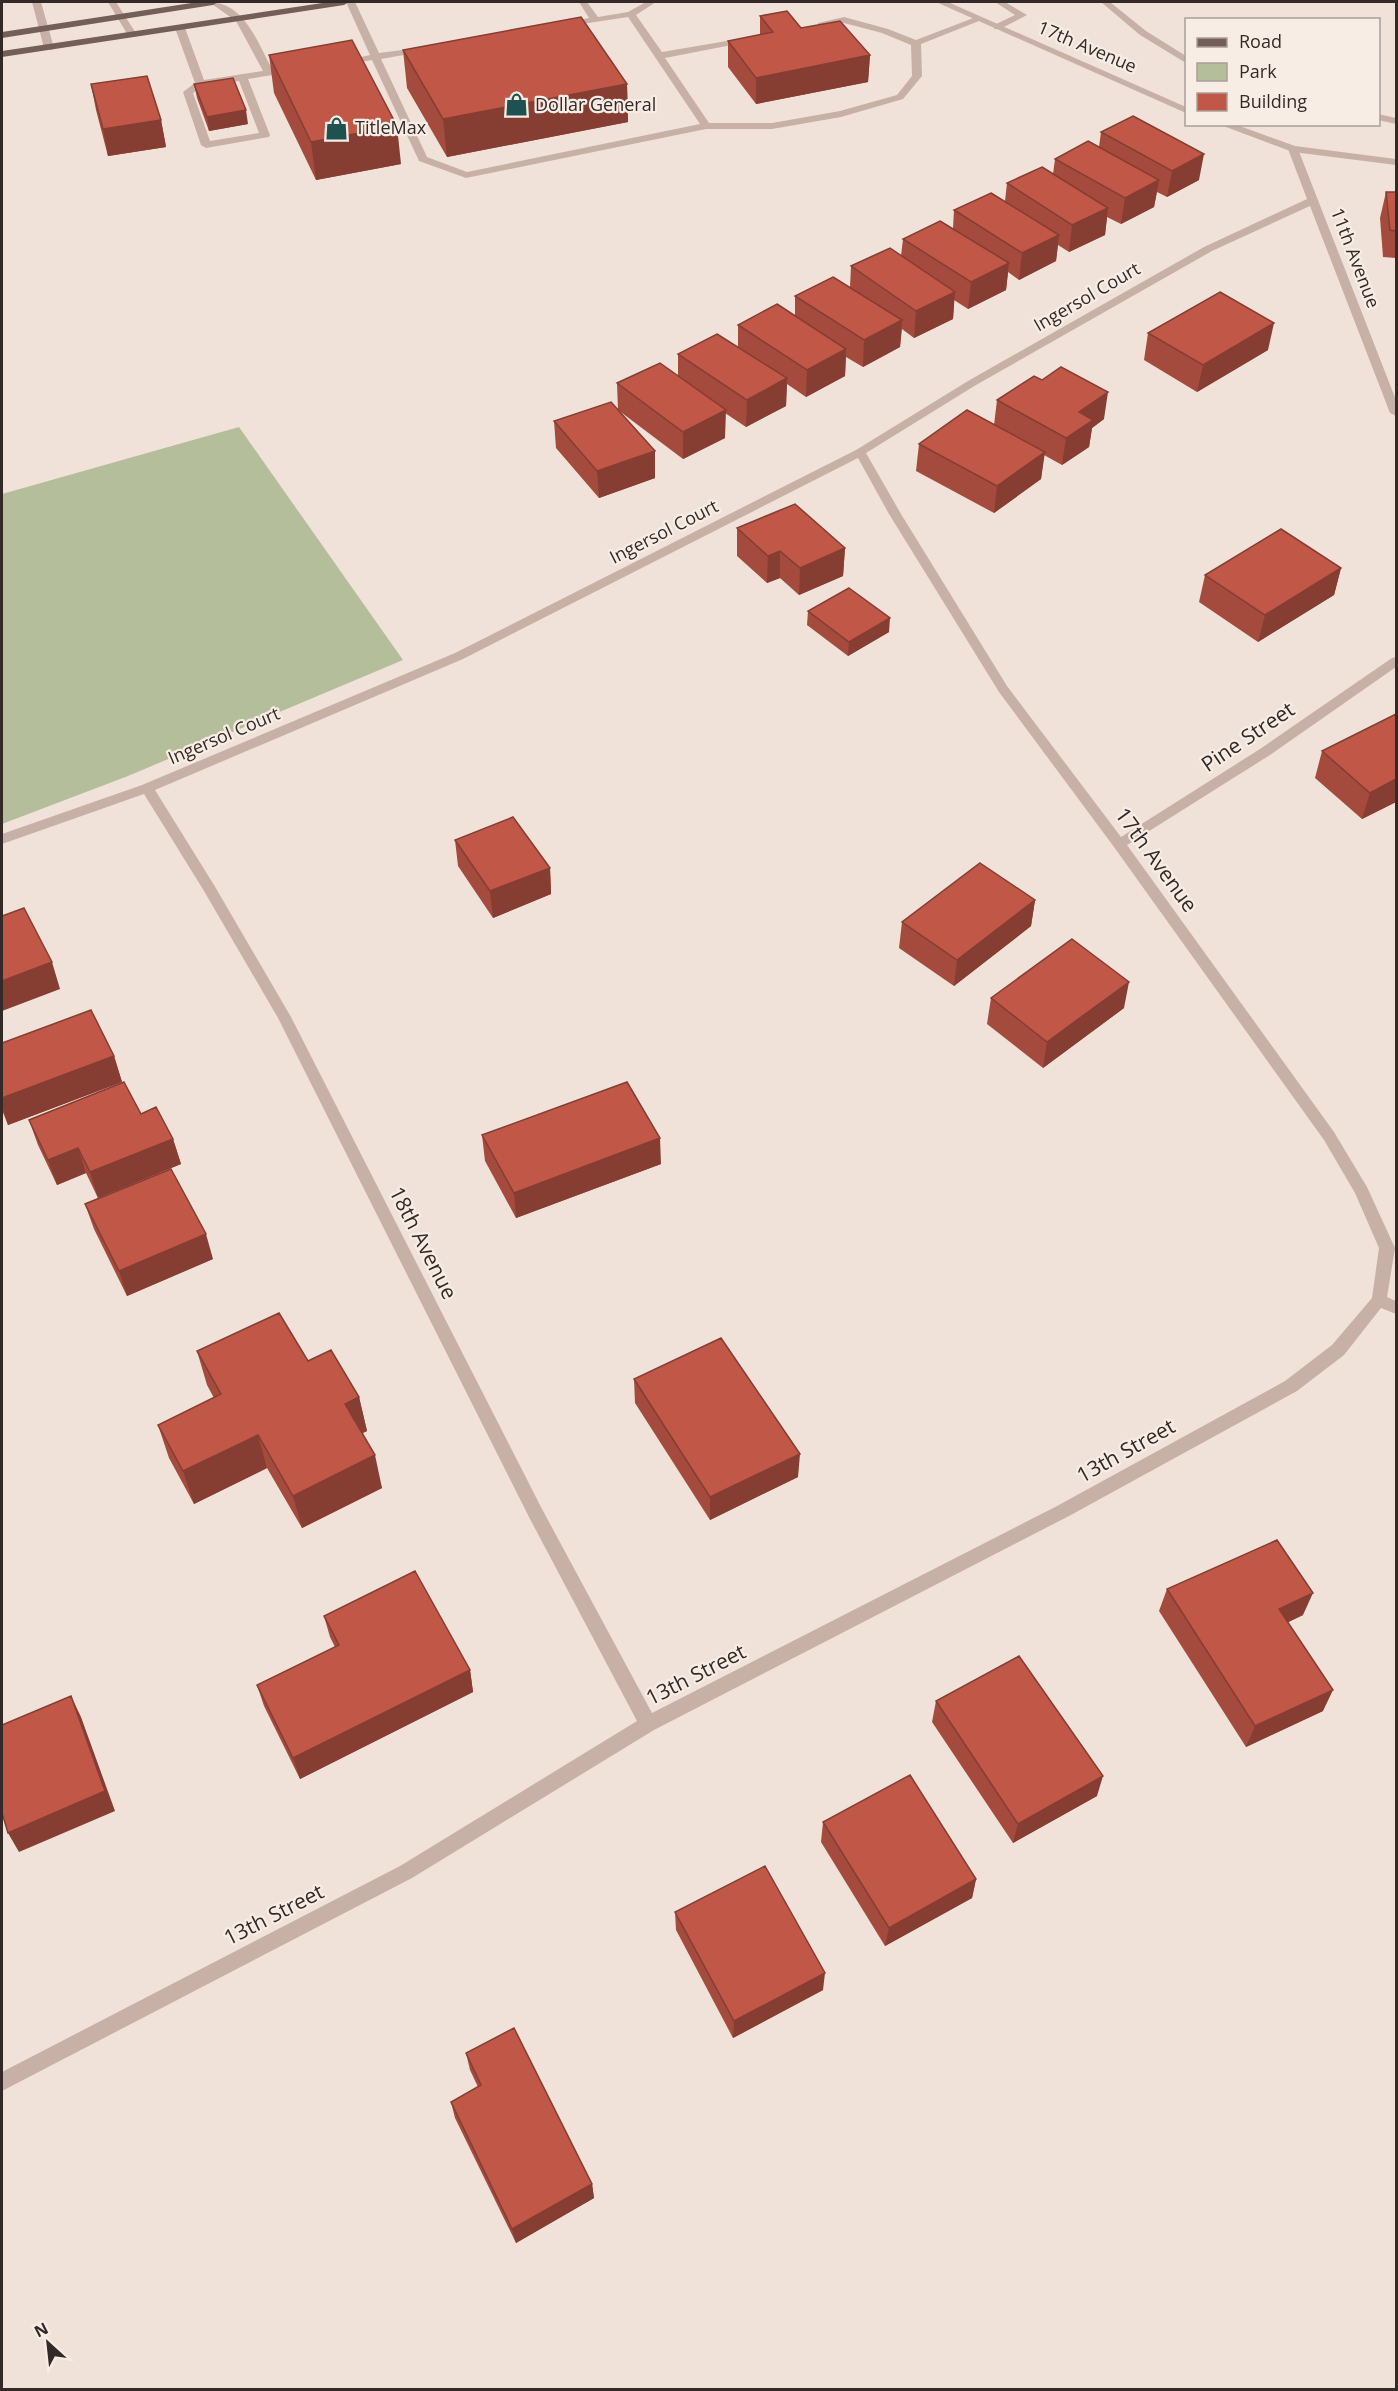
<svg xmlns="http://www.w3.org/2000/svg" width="1398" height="2391" font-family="'Open Sans',sans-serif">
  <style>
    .green { fill: #b5be9a }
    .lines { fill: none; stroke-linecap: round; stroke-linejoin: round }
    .service { fill: #c7b1a6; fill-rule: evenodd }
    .minor { fill: #c7b1a6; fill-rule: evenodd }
    .tertiary { fill: #c7b1a6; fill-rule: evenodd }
    .primary { fill: #745e58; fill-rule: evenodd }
    .wall { fill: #a54b3d }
    .shaded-wall { fill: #863d32 }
    .building { fill: #c05747; stroke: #863d32; stroke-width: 1.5 }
    .labels { text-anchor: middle; stroke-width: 4.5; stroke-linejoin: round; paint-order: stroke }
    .far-street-label { font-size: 18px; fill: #332926; stroke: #f8ede5 }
    .far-poi-label { font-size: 18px; fill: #332926; stroke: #f8ede5; text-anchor: start }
    .street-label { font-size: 21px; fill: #332926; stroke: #f8ede5 }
  </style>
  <rect width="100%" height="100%" fill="#f0e2d9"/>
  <path class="green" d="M 239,427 L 403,660 L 128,776 L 2,824 L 2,494 Z"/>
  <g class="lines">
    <path class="service" d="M 32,2 L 41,2 L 54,48 L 52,50 L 44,48 Z
      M 108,2 L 116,2 L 137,35 L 135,37 L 129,37 Z
      M 209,2 C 244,2 258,43 272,69 L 290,66 L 295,69 L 290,72 L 248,79 L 270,135 L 269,137 L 206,148 L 201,145 L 183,92 L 195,83 L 175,28 L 177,26 L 185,28 L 204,80 L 263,71 L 236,21 ZM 239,81 L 259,133 L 210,141 L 193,93 L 203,86 Z
      M 346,2 L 355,2 L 379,53 L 426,47 L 426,51 L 381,59 L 427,157 L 467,172 L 700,124 L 628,17 L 562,27 L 562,23 L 589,18 L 579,2 L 587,2 L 598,17 L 628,12 L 646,2 L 656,2 L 636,15 L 662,52 L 750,37 L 752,39 L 747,42 L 665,58 L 709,123 L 772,123 L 840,111 L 897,95 L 912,76 L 911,45 L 882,33 L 844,23 L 821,28 L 818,27 L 818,23 L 844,17 L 888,29 L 916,40 L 976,17 L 984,19 L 921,44 L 922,76 L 903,99 L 841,117 L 772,129 L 706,129 L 466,178 L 419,161 L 372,60 L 343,65 L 338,62 L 370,55 Z
      M 995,2 L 1005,2 L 1027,15 L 1000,29 L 994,29 L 994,25 L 1015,15 Z
      M 1101,2 L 1110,2 L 1146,31 L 1186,56 L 1186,63 L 1140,35 Z
      M 1378,114 L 1396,118 L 1396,124 L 1378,120 Z"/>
    <path class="minor" d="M 1293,146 L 1298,149 L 1396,400 L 1396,416 L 1390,413 L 1310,206 L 1212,251 L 976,385 L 866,453 L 901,514 L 1007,686 L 1121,837 L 1260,749 L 1392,658 L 1396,657 L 1396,667 L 1270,755 L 1127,845 L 1334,1132 L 1367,1187 L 1395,1248 L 1387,1297 L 1396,1301 L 1396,1314 L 1381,1308 L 1344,1355 L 1297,1391 L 1069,1516 L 654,1730 L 412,1878 L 2,2091 L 2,2072 L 400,1866 L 637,1721 L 530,1519 L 278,1018 L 204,891 L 144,794 L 2,844 L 2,834 L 142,785 L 455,653 L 856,450 L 968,381 L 1204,247 L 1307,199 L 1288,149 ZM 858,458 L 889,514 L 999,692 L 1114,847 L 1324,1140 L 1355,1193 L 1379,1248 L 1372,1298 L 1332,1345 L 1285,1381 L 1057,1506 L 652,1713 L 542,1509 L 291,1017 L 214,885 L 155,790 L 463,659 Z"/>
    <path class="tertiary" d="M 936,2 L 948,2 L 1186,107 L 1186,113 Z
      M 1218,124 L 1234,124 L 1295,146 L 1396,159 L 1396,165 L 1293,152 Z"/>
    <path class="primary" d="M 198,2 L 218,2 L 213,5 L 2,38 L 2,32 Z
      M 329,2 L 349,2 L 344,5 L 2,57 L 2,51 Z"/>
  </g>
  <path class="wall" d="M 760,16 L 801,28 L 870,55 L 868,82 L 756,104 L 728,67 L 728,41 L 760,35 Z
    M 403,50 L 627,84 L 628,122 L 447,157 L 407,88 Z
    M 269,55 L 401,164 L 316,180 L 274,93 Z
    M 91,84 L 161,120 L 166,147 L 108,156 L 96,110 Z
    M 194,84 L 248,124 L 209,131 L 197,98 Z
    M 1101,132 L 1199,180 L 1167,197 L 1157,192 L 1154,207 L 1121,224 L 1107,217 L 1105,235 L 1069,252 L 1058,245 L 1056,261 L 1019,280 L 1008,272 L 1006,290 L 968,309 L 954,300 L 953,319 L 914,338 L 902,329 L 900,347 L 863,367 L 846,357 L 845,376 L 806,397 L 787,384 L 786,406 L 746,427 L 725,413 L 725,438 L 683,459 L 618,410 L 617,383 L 678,376 L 678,354 L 738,347 L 738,325 L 795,315 L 795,296 L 850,287 L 851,266 L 901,256 L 903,239 L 953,228 L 954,210 L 1005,201 L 1007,183 L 1053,174 L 1055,159 L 1099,147 Z
    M 1386,192 L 1396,192 L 1396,258 L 1383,257 L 1380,218 Z
    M 1148,333 L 1268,350 L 1197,392 L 1144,360 Z
    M 997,400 L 1104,419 L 1092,428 L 1089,447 L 1062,465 L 1044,455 L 1041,479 L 994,513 L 916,471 L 919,444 L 994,425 Z
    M 554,421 L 655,478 L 599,498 L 556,448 Z
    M 737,528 L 845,548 L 843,576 L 799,595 L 780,578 L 767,583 L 737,556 Z
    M 1341,568 L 1334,595 L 1258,642 L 1199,602 L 1205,575 Z
    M 808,611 L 889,632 L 848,656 L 807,625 Z
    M 1396,714 L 1396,802 L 1362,819 L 1315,778 L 1322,751 Z
    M 455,840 L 550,868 L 551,894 L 493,918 L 458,866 Z
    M 1035,900 L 1031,926 L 954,986 L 899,948 L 902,922 Z
    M 991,998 L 1124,1008 L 1043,1068 L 987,1024 Z
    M 2,1043 L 114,1056 L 122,1082 L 8,1125 L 2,1110 Z
    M 141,1114 L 173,1139 L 181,1164 L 98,1198 L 86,1173 L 57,1185 L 38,1145 L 29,1120 Z
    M 482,1135 L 661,1164 L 516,1218 L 485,1161 Z
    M 85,1204 L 213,1259 L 127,1296 L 94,1229 Z
    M 197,1351 L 308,1361 L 359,1397 L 367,1431 L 362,1433 L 382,1488 L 302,1528 L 267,1468 L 194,1504 L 169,1458 L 158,1425 L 214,1398 L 207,1385 Z
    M 634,1379 L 798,1477 L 710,1520 L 635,1403 Z
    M 1167,1589 L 1303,1615 L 1288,1622 L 1323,1711 L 1246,1747 L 1159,1611 Z
    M 324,1616 L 470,1670 L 473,1692 L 300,1779 L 264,1706 L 257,1685 L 335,1647 L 330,1637 Z
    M 936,1701 L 1097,1796 L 1013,1843 L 932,1722 Z
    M 823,1822 L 976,1879 L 972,1898 L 885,1946 L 821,1842 Z
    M 675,1912 L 823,1990 L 733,2038 L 676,1930 Z
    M 466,2053 L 592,2184 L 594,2198 L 516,2243 L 455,2118 L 451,2102 L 478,2087 L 470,2070 Z"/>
  <path class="shaded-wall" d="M 870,55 L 868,82 L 756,104 L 756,78 Z
    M 627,84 L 628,122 L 447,157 L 443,119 Z
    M 246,110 L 248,124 L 209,131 L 207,117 Z
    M 161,120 L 166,147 L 108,156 L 103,129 Z
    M 397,126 L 401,164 L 316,180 L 311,142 Z
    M 1204,154 L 1199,180 L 1167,197 L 1172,171 Z
    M 1159,180 L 1154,207 L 1121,224 L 1125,198 Z
    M 1108,208 L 1105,235 L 1069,252 L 1072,225 Z
    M 1059,235 L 1056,261 L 1019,280 L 1022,253 Z
    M 1009,263 L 1006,290 L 968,309 L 971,282 Z
    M 955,292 L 953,319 L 914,338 L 916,311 Z
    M 902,320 L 900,347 L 863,367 L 864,340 Z
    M 1274,323 L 1268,350 L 1197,392 L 1203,365 Z
    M 846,349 L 845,376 L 806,397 L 807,370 Z
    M 787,378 L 786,406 L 746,427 L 747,400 Z
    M 1108,392 L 1104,419 L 1092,428 L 1089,447 L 1062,465 L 1066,438 L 1079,412 Z
    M 726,410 L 725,438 L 683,459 L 683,432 Z
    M 655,451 L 655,478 L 599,498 L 597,471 Z
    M 1045,452 L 1041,479 L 994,513 L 997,486 Z
    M 845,548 L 843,576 L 799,595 L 800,568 Z
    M 780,551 L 780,578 L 767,583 L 768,556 Z
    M 1341,568 L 1334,595 L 1258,642 L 1265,615 Z
    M 890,618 L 889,632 L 848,656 L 849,642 Z
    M 1396,779 L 1396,802 L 1362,819 L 1370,793 Z
    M 550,868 L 551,894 L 493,918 L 490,891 Z
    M 1035,900 L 1031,926 L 954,986 L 957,960 Z
    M 52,962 L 60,989 L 2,1011 L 2,981 Z
    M 1129,982 L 1124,1008 L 1043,1068 L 1047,1042 Z
    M 114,1056 L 122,1082 L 8,1125 L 2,1106 L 2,1098 Z
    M 660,1138 L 661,1164 L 516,1218 L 514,1193 Z
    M 173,1139 L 181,1164 L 98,1198 L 90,1172 Z
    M 78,1148 L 86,1173 L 57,1185 L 48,1160 Z
    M 206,1234 L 213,1259 L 127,1296 L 119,1271 Z
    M 359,1397 L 367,1431 L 353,1438 L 345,1404 Z
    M 258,1435 L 267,1468 L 194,1504 L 183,1471 Z
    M 800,1454 L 798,1477 L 710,1520 L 710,1497 Z
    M 375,1455 L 382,1488 L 302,1528 L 293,1496 Z
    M 1313,1593 L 1303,1615 L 1270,1631 L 1279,1609 Z
    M 470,1670 L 473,1692 L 300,1779 L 293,1758 Z
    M 1333,1690 L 1323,1711 L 1246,1747 L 1255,1726 Z
    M 71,1696 L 81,1717 L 115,1811 L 19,1852 L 8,1833 Z
    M 1103,1776 L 1097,1796 L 1013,1843 L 1018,1824 Z
    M 976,1879 L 972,1898 L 885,1946 L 889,1928 Z
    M 825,1973 L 823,1990 L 733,2038 L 734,2021 Z
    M 592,2184 L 594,2198 L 516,2243 L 512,2229 Z"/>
  <path class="building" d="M 787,11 L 801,28 L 840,21 L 870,55 L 756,78 L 728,41 L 773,32 L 760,16 Z
    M 581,17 L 627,84 L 443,119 L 403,50 Z
    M 352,40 L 397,126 L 311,142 L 269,55 Z
    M 147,76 L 161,120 L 103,129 L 91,84 Z
    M 233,78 L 246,110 L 207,117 L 194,84 Z
    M 1133,116 L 1204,154 L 1172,171 L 1101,132 Z
    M 1088,141 L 1159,180 L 1125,198 L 1055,159 Z
    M 1042,167 L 1108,208 L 1072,225 L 1007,183 Z
    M 1386,192 L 1396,192 L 1396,231 L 1390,230 Z
    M 991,193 L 1059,235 L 1022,253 L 954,210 Z
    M 940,221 L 1009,263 L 971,282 L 903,239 Z
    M 890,248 L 955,292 L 916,311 L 851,266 Z
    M 833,277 L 902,320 L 864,340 L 795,296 Z
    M 1220,292 L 1274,323 L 1203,365 L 1148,333 Z
    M 777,304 L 846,349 L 807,370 L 738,325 Z
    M 717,334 L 787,378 L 747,400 L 678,354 Z
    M 660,363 L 726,410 L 683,432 L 617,383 Z
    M 1061,367 L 1108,392 L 1079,412 L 1093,420 L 1066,438 L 997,400 L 1034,376 L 1042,380 Z
    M 611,402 L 655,451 L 597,471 L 554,421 Z
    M 967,410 L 1045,452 L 997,486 L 919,444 Z
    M 795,504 L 845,548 L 800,568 L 780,551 L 768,556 L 737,528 Z
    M 1281,529 L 1341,568 L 1265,615 L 1205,575 Z
    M 849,588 L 890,618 L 849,642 L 808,611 Z
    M 1396,714 L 1396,779 L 1370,793 L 1322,751 Z
    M 513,817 L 550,868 L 490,891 L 455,840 Z
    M 980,863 L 1035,900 L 957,960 L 902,922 Z
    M 24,908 L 52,962 L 2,981 L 2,916 Z
    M 1072,939 L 1129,982 L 1047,1042 L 991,998 Z
    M 91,1010 L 114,1056 L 2,1098 L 2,1043 Z
    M 124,1082 L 141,1114 L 156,1107 L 173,1139 L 90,1172 L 78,1148 L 48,1160 L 29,1120 Z
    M 627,1082 L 660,1138 L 514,1193 L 482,1135 Z
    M 171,1169 L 206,1234 L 119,1271 L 85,1204 Z
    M 279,1313 L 308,1361 L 331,1350 L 359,1397 L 345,1404 L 375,1455 L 293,1496 L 258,1435 L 183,1471 L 158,1425 L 221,1394 L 197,1351 Z
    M 721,1338 L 800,1454 L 710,1497 L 634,1379 Z
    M 1277,1540 L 1313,1593 L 1279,1609 L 1333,1690 L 1255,1726 L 1167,1589 Z
    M 415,1571 L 470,1670 L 293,1758 L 257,1685 L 339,1645 L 324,1616 Z
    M 1019,1656 L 1103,1776 L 1018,1824 L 936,1701 Z
    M 71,1696 L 105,1791 L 8,1833 L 2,1813 L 2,1725 Z
    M 910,1775 L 976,1879 L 889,1928 L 823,1822 Z
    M 765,1866 L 825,1973 L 734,2021 L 675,1912 Z
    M 514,2028 L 592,2184 L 512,2229 L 451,2102 L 481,2085 L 466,2053 Z"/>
  <defs>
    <symbol id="shop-bare" viewBox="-9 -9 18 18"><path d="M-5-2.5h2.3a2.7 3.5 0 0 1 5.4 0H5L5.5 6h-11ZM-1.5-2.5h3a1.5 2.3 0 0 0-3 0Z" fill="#1e5250" stroke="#f8ede5" stroke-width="2.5" paint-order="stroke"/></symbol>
  </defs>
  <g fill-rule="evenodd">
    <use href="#shop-bare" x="500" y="88" width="33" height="33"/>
    <use href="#shop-bare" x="320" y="112" width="33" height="33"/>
  </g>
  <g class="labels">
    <g class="far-street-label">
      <text transform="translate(1087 47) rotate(23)" y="6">17th Avenue</text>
      <text transform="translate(1355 258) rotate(69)" y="6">11th Avenue</text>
      <text transform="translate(1087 297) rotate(-30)" y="6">Ingersol Court</text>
      <text transform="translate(664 532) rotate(-27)" y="6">Ingersol Court</text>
      <text transform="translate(224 736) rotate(-23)" y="6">Ingersol Court</text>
    </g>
    <g class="far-poi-label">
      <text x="535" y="111">Dollar General</text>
      <text x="355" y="134">TitleMax</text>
    </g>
    <g class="street-label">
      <text transform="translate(1248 737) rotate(-34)" y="7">Pine Street</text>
      <text transform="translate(1156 860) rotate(54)" y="7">17th Avenue</text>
      <text transform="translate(423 1243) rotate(63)" y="7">18th Avenue</text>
      <text transform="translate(1126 1451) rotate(-29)" y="7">13th Street</text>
      <text transform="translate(696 1675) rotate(-27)" y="7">13th Street</text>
      <text transform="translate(274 1915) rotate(-27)" y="7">13th Street</text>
    </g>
  </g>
  <rect width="1398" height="2391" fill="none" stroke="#332926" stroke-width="6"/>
  <rect x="1185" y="18" width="195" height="108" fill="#f8ede5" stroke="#a99f99" stroke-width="1.5"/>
  <rect x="1197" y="38" width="30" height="9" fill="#745e58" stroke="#a99f99" stroke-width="1.5"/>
  <text x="1239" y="48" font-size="18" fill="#332926">Road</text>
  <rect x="1197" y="63" width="30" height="18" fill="#b5be9a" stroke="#a99f99" stroke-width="1.5"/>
  <text x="1239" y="78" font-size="18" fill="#332926">Park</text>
  <rect x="1197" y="93" width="30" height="18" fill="#c05747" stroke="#a99f99" stroke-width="1.5"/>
  <text x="1239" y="108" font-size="18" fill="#332926">Building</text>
  <g transform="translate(48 2343) rotate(333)" stroke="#f8ede5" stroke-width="4.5" paint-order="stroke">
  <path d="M0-4.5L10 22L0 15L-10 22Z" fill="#332926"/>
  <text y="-9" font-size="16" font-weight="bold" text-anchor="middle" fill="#332926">N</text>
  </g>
</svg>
